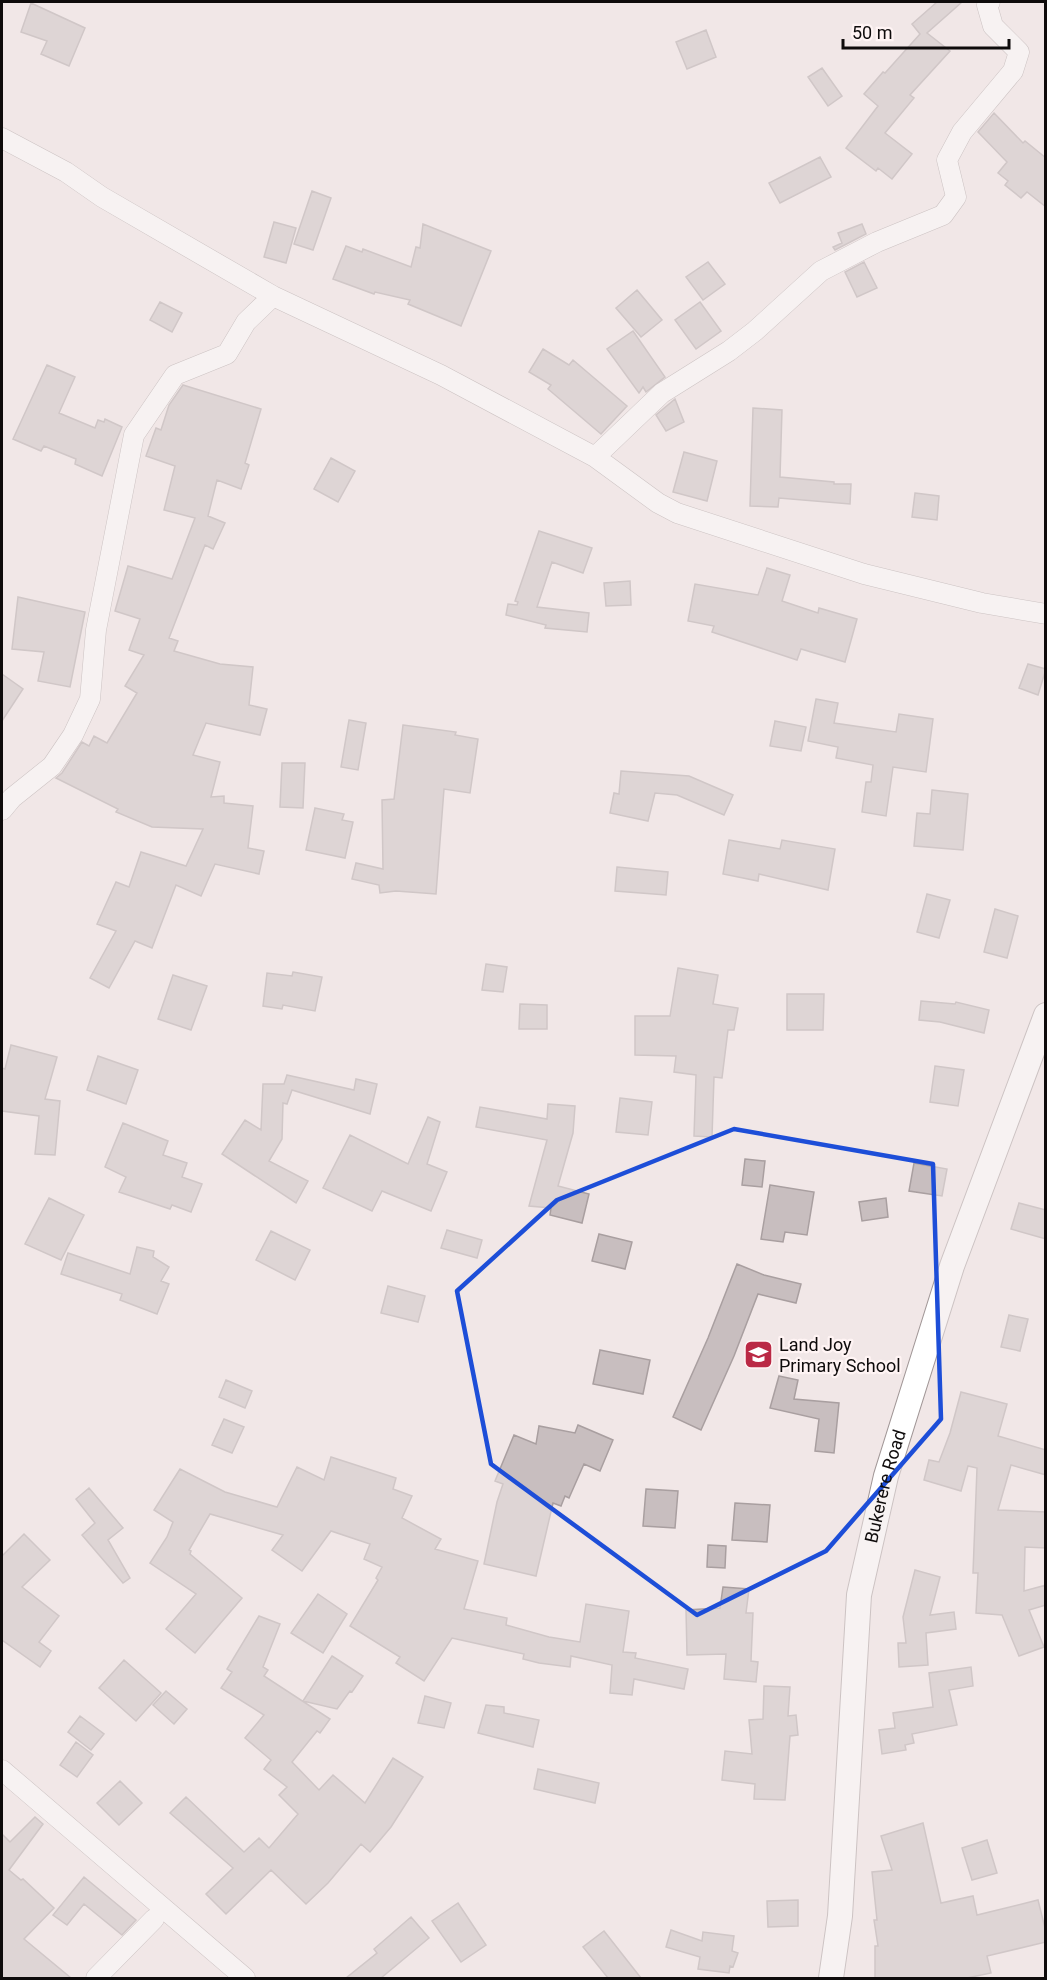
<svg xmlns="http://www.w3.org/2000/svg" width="1047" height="1980" font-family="Roboto,sans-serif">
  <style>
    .building { fill: #c8bebf; stroke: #a99fa0; stroke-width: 1.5 }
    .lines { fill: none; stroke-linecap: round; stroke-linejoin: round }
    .minor-casing { stroke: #a19797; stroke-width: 21 }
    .tertiary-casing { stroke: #a19797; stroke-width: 26 }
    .minor { stroke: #fff; stroke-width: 20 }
    .tertiary { stroke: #fff; stroke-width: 24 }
    .marked { fill: none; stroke: #1d4ed8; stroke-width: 4.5; stroke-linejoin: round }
    .labels { text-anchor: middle; stroke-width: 4.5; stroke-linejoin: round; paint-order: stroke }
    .poi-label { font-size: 18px; fill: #0e0b0b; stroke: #fff4f4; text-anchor: start }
    .street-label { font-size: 18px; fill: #0e0b0b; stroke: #fff4f4 }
  </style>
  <rect width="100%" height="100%" fill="#f1e7e7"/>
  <path class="building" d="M 937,2 L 962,2 L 927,33 L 950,51 L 910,95 L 914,98 L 885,133 L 912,154 L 892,179 L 878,168 L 876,171 L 846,148 L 878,106 L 864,94 L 883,72 L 885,73 L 920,34 L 912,24 Z
    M 31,3 L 85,28 L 69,66 L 41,54 L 47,41 L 21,32 Z
    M 706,30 L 716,57 L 687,69 L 676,42 Z
    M 822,68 L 842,96 L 828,106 L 808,77 Z
    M 994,113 L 1023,143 L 1025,141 L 1046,158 L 1046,207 L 1027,192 L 1021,198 L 1005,185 L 1008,181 L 998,173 L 1007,162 L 978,132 Z
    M 820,157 L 831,177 L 780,203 L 769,183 Z
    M 312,191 L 331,198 L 313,250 L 294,244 Z
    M 274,222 L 296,228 L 286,263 L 264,257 Z
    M 423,224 L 491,251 L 461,326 L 408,304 L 410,300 L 375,292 L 374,294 L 333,279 L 346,246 L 362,252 L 363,249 L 411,267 L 416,247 L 420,248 Z
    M 862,224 L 866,234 L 835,250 L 833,247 L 842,243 L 838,233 Z
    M 708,262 L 725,284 L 703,300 L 686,277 Z
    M 864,262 L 877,288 L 857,297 L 845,272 Z
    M 637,290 L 662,320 L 641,337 L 616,308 Z
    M 160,302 L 182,313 L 172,332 L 150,320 Z
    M 700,302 L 721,331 L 696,349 L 675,320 Z
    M 633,331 L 665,377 L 646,392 L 643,387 L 639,393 L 607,349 Z
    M 543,349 L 569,365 L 573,360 L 627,406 L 601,434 L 548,389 L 551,385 L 529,372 Z
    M 47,365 L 75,377 L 59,413 L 95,428 L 98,420 L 104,422 L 105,419 L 122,427 L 102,476 L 75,464 L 76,459 L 44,446 L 41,451 L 13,439 Z
    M 183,385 L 261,409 L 245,463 L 249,465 L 241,489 L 217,480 L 208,516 L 225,523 L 213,549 L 205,545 L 169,638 L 178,641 L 174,651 L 220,664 L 253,667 L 249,705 L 267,709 L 260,735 L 206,723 L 193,755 L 220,762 L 211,797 L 224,796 L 224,803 L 253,806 L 248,848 L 264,851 L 259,874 L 215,864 L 201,896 L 176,885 L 152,948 L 135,941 L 109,988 L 90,978 L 116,931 L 97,924 L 116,882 L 129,887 L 141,852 L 186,866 L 203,829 L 152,827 L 116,812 L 118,809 L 56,778 L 62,773 L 82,742 L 89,746 L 94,736 L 107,743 L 137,693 L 125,686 L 144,655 L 129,650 L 140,619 L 115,611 L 128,566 L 172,579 L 195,518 L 164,510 L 175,466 L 146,456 L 156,428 L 161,430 L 169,405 Z
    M 675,399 L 684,422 L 666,431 L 656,415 Z
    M 753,408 L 782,410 L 780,477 L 834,482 L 834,484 L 851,484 L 850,504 L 779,498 L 778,507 L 750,506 Z
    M 684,452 L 717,461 L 707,501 L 673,492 Z
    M 331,458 L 355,471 L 338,502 L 314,489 Z
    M 915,493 L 939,496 L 937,520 L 912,517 Z
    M 539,531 L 592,548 L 583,573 L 552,562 L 537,607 L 589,613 L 587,632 L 545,628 L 546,625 L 506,615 L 508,604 L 517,605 L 518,602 L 515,601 Z
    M 767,568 L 790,575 L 782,601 L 818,613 L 819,608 L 857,619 L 845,662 L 801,649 L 797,660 L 712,632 L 714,626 L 688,621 L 695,584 L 758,595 Z
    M 630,581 L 631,605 L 606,606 L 604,583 Z
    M 18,597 L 85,612 L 70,687 L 38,681 L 44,652 L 12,649 Z
    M 1028,664 L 1046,669 L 1038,695 L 1019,688 Z
    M 2,674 L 23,689 L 2,721 Z
    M 816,699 L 838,703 L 834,723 L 896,732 L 899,714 L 933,719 L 926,772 L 893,767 L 886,816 L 862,812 L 866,782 L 871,782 L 873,765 L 836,758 L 838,747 L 808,741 Z
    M 349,720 L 366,723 L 358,770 L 341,767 Z
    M 775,721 L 806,727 L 801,751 L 770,746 Z
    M 403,725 L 456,732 L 455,735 L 478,739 L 470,793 L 444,789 L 436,894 L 396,891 L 380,893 L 379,885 L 352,879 L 356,863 L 383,869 L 382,800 L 394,799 Z
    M 282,763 L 305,763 L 303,808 L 280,807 Z
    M 621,771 L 689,776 L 733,795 L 724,815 L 677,795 L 655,793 L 648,821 L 610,813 L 614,793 L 619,794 Z
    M 932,790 L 968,794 L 963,850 L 914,846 L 917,813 L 930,814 Z
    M 315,808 L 344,814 L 342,820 L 353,822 L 345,858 L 306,850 Z
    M 729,840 L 780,849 L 782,840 L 835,849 L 828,890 L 759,874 L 758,881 L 723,874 Z
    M 617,867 L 668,872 L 666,895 L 615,891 Z
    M 927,894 L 950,900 L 939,938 L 917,932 Z
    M 995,909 L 1018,916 L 1007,958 L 984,952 Z
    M 486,964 L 507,967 L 503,992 L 482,990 Z
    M 678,968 L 718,975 L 713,1004 L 738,1008 L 734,1030 L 728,1030 L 722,1078 L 714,1077 L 712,1137 L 694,1136 L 696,1075 L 674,1072 L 676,1056 L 635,1055 L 635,1016 L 670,1016 Z
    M 293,972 L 322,977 L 315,1011 L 283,1005 L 282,1009 L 263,1006 L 267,973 L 292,976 Z
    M 173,975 L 207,986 L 191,1030 L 158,1019 Z
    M 787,994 L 824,994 L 823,1030 L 787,1030 Z
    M 921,1001 L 955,1004 L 956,1002 L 989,1010 L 984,1033 L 940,1022 L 919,1020 Z
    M 520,1004 L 547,1005 L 547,1029 L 519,1029 Z
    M 11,1045 L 57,1057 L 45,1099 L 60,1101 L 55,1155 L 35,1154 L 39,1116 L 2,1111 L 2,1068 L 5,1069 Z
    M 98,1056 L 138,1070 L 126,1104 L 87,1090 Z
    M 935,1066 L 964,1070 L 958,1106 L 930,1102 Z
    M 287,1075 L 354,1090 L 356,1079 L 377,1084 L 370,1114 L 292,1090 L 287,1104 L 283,1103 L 282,1139 L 269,1161 L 308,1181 L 296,1203 L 222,1154 L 245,1120 L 261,1130 L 263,1084 L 284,1084 Z
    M 620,1098 L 652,1102 L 648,1135 L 616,1132 Z
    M 548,1104 L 575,1106 L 573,1133 L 558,1186 L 589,1194 L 582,1223 L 550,1215 L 551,1208 L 529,1206 L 547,1140 L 476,1127 L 480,1107 L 547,1119 Z
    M 428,1117 L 440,1122 L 427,1164 L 447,1172 L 431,1211 L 382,1191 L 372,1211 L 323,1188 L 350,1135 L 408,1164 Z
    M 123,1123 L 168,1141 L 163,1155 L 187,1163 L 182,1177 L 202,1184 L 191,1212 L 172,1205 L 170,1209 L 119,1192 L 126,1177 L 105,1167 Z
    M 745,1159 L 765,1161 L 762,1187 L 742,1185 Z
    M 914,1163 L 947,1169 L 942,1196 L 909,1191 Z
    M 770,1185 L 814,1192 L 807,1235 L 785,1232 L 783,1242 L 761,1239 Z
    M 49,1198 L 84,1215 L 61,1260 L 25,1244 Z
    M 886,1198 L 888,1217 L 862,1221 L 859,1202 Z
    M 1019,1203 L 1046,1210 L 1046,1239 L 1011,1229 Z
    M 447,1230 L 482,1240 L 477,1258 L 441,1248 Z
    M 271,1231 L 310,1250 L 295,1280 L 256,1260 Z
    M 599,1234 L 632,1242 L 625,1269 L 592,1261 Z
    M 137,1247 L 154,1251 L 153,1257 L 169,1267 L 161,1281 L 169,1284 L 157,1314 L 120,1300 L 122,1294 L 61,1274 L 68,1253 L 130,1274 Z
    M 737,1264 L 764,1275 L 801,1284 L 796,1303 L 758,1294 L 734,1356 L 701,1430 L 673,1417 L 708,1338 Z
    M 388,1286 L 425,1296 L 418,1322 L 381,1313 Z
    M 1009,1315 L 1028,1319 L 1020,1351 L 1001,1347 Z
    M 600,1350 L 650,1360 L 643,1394 L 593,1384 Z
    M 779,1376 L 798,1380 L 794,1399 L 839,1403 L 834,1453 L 815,1451 L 819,1419 L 770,1408 Z
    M 226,1380 L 252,1391 L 245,1408 L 219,1397 Z
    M 961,1392 L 1007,1404 L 998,1436 L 1046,1450 L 1046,1475 L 1011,1465 L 998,1510 L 1046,1512 L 1046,1548 L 1025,1547 L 1024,1591 L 1046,1585 L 1046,1605 L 1029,1610 L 1044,1647 L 1019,1656 L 1002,1615 L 976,1613 L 978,1573 L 973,1573 L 977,1468 L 968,1466 L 961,1491 L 924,1480 L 929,1460 L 939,1462 L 950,1433 Z
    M 224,1419 L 244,1427 L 232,1453 L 212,1445 Z
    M 578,1425 L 613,1440 L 600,1471 L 584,1464 L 569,1498 L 565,1496 L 561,1506 L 553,1503 L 536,1576 L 484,1564 L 497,1502 L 503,1484 L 495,1481 L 514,1435 L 536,1444 L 539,1426 L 575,1433 Z
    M 331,1457 L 396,1478 L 393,1489 L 412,1496 L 402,1518 L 441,1539 L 435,1549 L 478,1561 L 464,1609 L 507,1618 L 506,1625 L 549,1637 L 580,1642 L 586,1604 L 629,1611 L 623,1652 L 636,1653 L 635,1658 L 688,1669 L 684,1689 L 634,1679 L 632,1695 L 610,1693 L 612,1665 L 571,1656 L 570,1667 L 539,1663 L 523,1659 L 524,1654 L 452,1638 L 424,1681 L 396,1663 L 400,1657 L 350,1626 L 378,1580 L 376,1578 L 382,1567 L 364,1559 L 370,1544 L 331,1531 L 302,1571 L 272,1550 L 283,1535 L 210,1514 L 189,1550 L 191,1551 L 190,1554 L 242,1598 L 195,1653 L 166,1629 L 196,1594 L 150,1563 L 167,1537 L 173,1522 L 154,1510 L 180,1469 L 225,1492 L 277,1507 L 297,1467 L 324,1480 Z
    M 89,1488 L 123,1528 L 108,1540 L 130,1578 L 123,1583 L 82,1535 L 95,1523 L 76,1499 Z
    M 646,1489 L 678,1491 L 675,1528 L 643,1526 Z
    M 735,1503 L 770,1505 L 767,1542 L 732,1540 Z
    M 24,1534 L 50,1560 L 22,1587 L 59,1616 L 39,1642 L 51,1651 L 40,1667 L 2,1640 L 2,1556 Z
    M 708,1545 L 726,1546 L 725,1568 L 707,1567 Z
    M 915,1570 L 940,1577 L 930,1615 L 954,1612 L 956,1629 L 926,1633 L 928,1665 L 899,1667 L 898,1643 L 906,1643 L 903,1617 Z
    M 723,1587 L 749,1589 L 746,1613 L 753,1613 L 751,1661 L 758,1662 L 756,1682 L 724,1679 L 726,1654 L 687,1655 L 686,1610 L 720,1608 Z
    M 318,1594 L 347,1614 L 323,1653 L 291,1633 Z
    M 259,1616 L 280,1624 L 263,1667 L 268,1670 L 264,1676 L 330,1719 L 320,1733 L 317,1731 L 292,1762 L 319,1790 L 333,1775 L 365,1803 L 393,1758 L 423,1777 L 391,1827 L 370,1852 L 361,1844 L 328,1883 L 306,1904 L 271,1870 L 226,1914 L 206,1894 L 233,1868 L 170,1813 L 186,1797 L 244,1852 L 259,1838 L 269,1848 L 298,1814 L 279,1795 L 287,1787 L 264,1769 L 271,1760 L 245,1738 L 264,1715 L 221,1688 L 232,1672 L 227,1669 Z
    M 332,1656 L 363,1676 L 352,1692 L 350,1691 L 337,1709 L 303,1701 Z
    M 124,1660 L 161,1693 L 136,1721 L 99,1688 Z
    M 971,1667 L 973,1686 L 949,1690 L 957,1725 L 912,1734 L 914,1743 L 905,1745 L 906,1750 L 882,1754 L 879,1730 L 895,1728 L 893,1713 L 933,1707 L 929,1673 Z
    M 764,1686 L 790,1687 L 788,1716 L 796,1715 L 798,1735 L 790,1736 L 785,1800 L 754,1799 L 755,1784 L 722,1780 L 725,1751 L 752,1754 L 749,1720 L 763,1719 Z
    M 166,1691 L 187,1709 L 174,1724 L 153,1705 Z
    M 425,1696 L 451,1703 L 444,1728 L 418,1723 Z
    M 486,1705 L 504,1707 L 504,1713 L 539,1720 L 533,1747 L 478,1733 Z
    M 80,1716 L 104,1734 L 91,1750 L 68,1732 Z
    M 76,1742 L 93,1755 L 77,1777 L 60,1765 Z
    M 538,1769 L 599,1783 L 595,1803 L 534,1789 Z
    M 120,1781 L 142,1803 L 119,1825 L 97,1803 Z
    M 35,1817 L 43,1824 L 9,1870 L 21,1880 L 23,1879 L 54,1908 L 24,1939 L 71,1978 L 2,1978 L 2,1834 L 10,1842 Z
    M 923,1823 L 941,1903 L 973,1896 L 977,1915 L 1038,1900 L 1046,1932 L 1046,1942 L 987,1956 L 991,1973 L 967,1978 L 875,1978 L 875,1946 L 878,1946 L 874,1920 L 877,1920 L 872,1872 L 892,1870 L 881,1836 Z
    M 987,1840 L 997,1873 L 972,1880 L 962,1848 Z
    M 84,1877 L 136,1920 L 122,1935 L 84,1904 L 67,1925 L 53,1915 Z
    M 798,1900 L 798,1926 L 768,1927 L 767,1901 Z
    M 458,1903 L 486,1945 L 461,1962 L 432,1921 Z
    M 411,1917 L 429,1938 L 381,1978 L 346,1978 L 377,1953 L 374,1949 Z
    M 671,1930 L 702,1941 L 703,1932 L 734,1936 L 732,1951 L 738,1953 L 733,1967 L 730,1966 L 729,1973 L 698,1969 L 700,1957 L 666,1947 Z
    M 604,1931 L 641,1978 L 608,1978 L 583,1947 Z"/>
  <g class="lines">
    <defs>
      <path id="minor" d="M 2,138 L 66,172 L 102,197 L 273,296 L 441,375 L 595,457 L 658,503 L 677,513 L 864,574 L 982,603 L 1046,614
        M 595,457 L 662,393 L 729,351 L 755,331 L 821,271 L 877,242 L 943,215 L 956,197 L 947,160 L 962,132 L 1013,71 L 1019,52 L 993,26 L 987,5 L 990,2
        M 2,810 L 12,798 L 52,766 L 73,735 L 90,699 L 96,630 L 134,435 L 175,375 L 227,354 L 246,322 L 273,296
        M 2,1770 L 245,1978
        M 96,1978 L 154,1919"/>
      <g id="tertiary">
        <path id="s1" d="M 831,1978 L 840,1916 L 859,1595 L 886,1476 L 952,1266 L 1046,1015"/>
      </g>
    </defs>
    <use href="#minor" class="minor-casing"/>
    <use href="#tertiary" class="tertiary-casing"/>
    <use href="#minor" class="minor"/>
    <use href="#tertiary" class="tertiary"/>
  </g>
  <path d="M0 0H1047V1980H0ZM 734,1129 L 933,1164 L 941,1419 L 826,1551 L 697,1615 L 491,1464 L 457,1291 L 557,1200 Z" fill="#f1e7e7" fill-opacity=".55" fill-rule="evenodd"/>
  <path class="marked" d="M 734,1129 L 933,1164 L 941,1419 L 826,1551 L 697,1615 L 491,1464 L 457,1291 L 557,1200 Z"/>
  <defs>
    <symbol id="school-square" viewBox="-11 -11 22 22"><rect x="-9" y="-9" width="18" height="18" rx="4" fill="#ba2945" stroke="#fff4f4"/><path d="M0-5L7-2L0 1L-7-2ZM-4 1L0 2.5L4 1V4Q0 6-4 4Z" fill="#fff"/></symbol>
  </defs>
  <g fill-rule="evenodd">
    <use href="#school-square" x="742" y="1338" width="33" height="33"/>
  </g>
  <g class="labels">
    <g class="poi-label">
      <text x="779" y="1351">Land Joy<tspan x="779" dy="21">Primary School</tspan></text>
    </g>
    <g class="street-label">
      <text dy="6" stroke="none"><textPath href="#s1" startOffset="496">Bukerere Road</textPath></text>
    </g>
  </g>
  <rect width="1047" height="1980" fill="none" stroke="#0e0b0b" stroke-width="6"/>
  <path d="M843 39v9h166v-9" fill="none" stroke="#0e0b0b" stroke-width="3"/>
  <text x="852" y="39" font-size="18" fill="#0e0b0b" stroke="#fff4f4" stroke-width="4.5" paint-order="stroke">50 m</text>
</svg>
